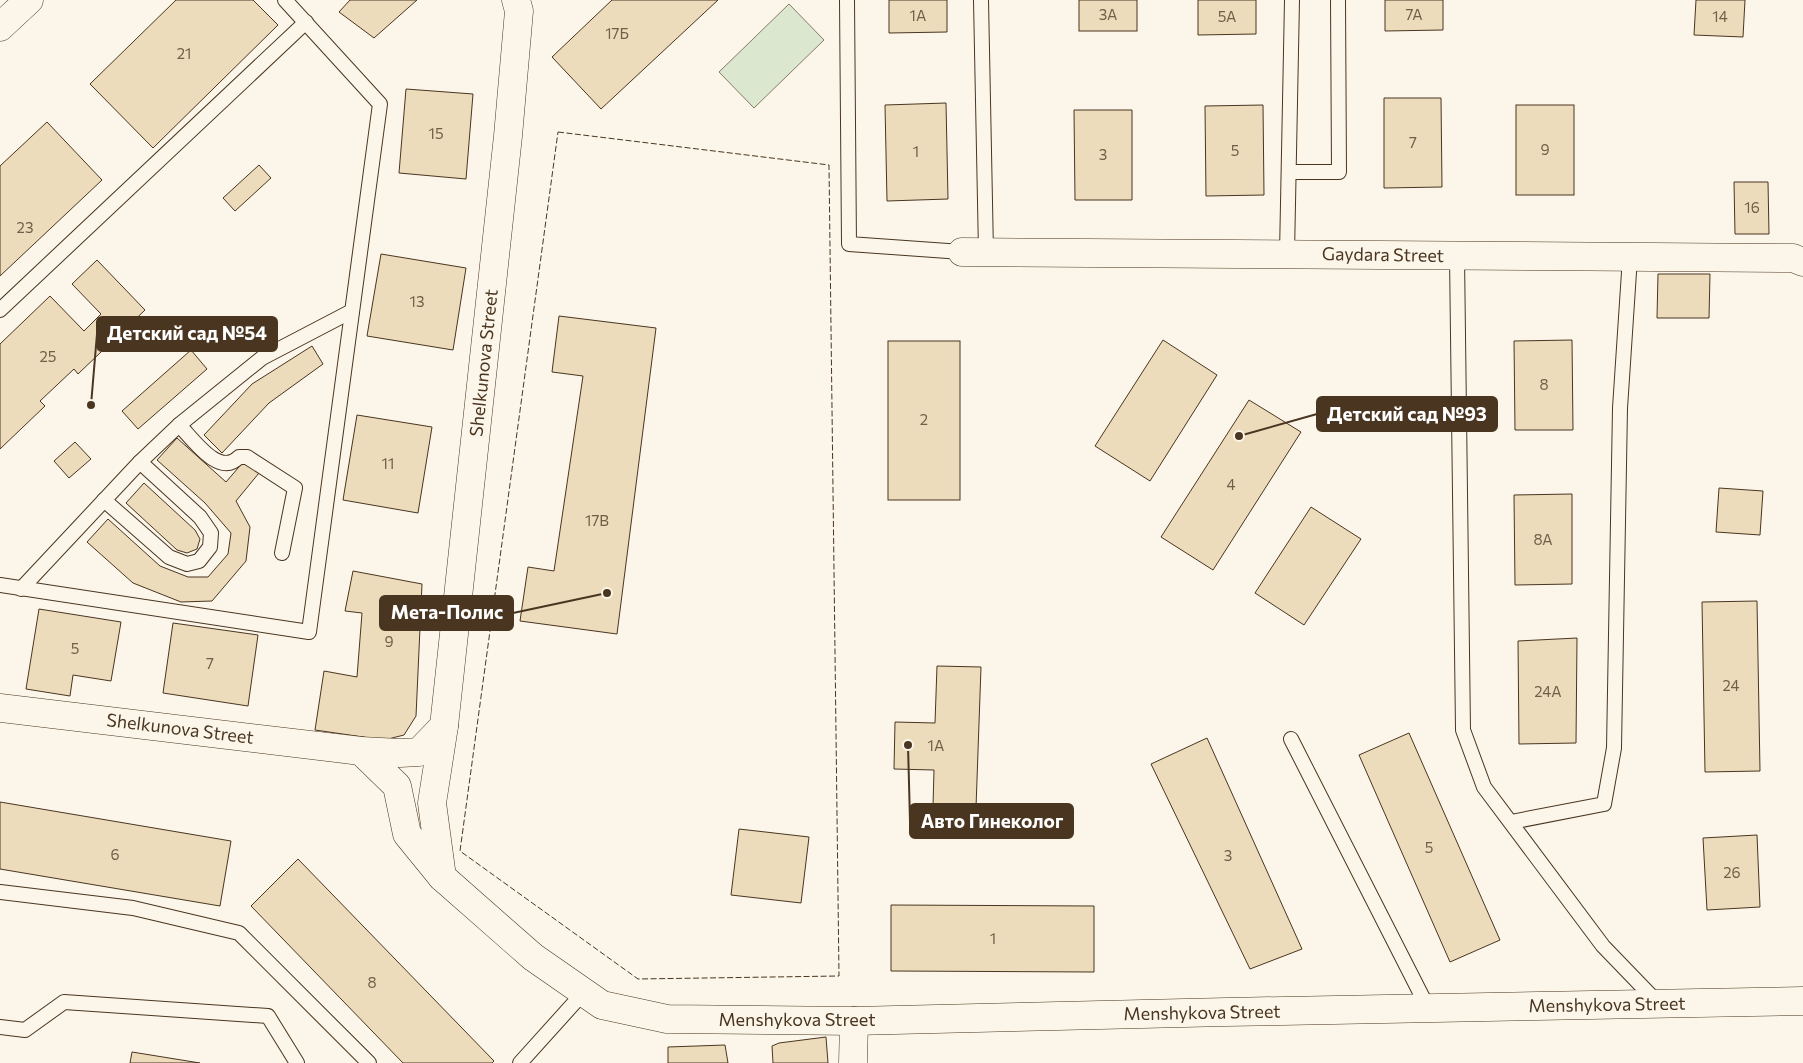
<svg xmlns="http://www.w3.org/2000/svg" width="1803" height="1063" font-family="Commissioner,sans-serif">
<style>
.green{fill:#dce7d0;stroke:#887966}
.building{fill:#ecdcbc;stroke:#4a3520}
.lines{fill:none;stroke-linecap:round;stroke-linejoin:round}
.lane-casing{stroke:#4a3520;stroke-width:16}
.street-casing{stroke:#4a3520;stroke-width:29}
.secondary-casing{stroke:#4a3520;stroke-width:29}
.lane{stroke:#fbf6e9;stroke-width:14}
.street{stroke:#fbf6e9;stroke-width:28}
.secondary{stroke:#fbf6e9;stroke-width:28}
.fence{stroke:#4a3520;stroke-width:1;stroke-dasharray:6 2.5;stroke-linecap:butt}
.labels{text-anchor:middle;stroke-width:4;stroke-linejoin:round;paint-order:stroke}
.number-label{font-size:15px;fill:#725f47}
.street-label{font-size:18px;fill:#4a3520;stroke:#fbf6e9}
.leader{fill:none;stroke:#4a3520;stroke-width:2}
.callout-dot{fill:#4a3520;stroke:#fbf6e9;stroke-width:2}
.callout{fill:#4a3520;stroke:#4a3520;stroke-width:2}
.callout-label{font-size:19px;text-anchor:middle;font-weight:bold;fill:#fff}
</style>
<rect width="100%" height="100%" fill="#fbf6e9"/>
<path class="green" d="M 789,4 L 824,40 L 754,108 L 719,72 Z"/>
<g class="building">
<path d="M 176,0 L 253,0 L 278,25 L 153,148 L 90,84 Z"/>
<path d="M 350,0 L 417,0 L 374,38 L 339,12 Z"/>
<path d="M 612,0 L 718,0 L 601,109 L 552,57 Z"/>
<path d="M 889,0 L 947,0 L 947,32 L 889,33 Z"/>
<rect x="1079" y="0" width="58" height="31"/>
<path d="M 1198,0 L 1256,0 L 1256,34 L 1198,35 Z"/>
<path d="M 1385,0 L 1443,0 L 1443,30 L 1385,31 Z"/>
<path d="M 1696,0 L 1745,0 L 1743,37 L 1694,35 Z"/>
<path d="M 406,89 L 473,94 L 466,179 L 399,173 Z"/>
<path d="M 1384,98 L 1441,98 L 1442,187 L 1384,188 Z"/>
<path d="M 946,103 L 948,199 L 887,201 L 885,105 Z"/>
<path d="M 1263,105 L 1264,195 L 1206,196 L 1205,106 Z"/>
<rect x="1516" y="105" width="58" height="90"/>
<path d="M 1074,110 L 1132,110 L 1132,200 L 1075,200 Z"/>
<path d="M 47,122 L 102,180 L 0,276 L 0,166 Z"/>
<path d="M 259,165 L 271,178 L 235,211 L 223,198 Z"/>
<path d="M 1734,182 L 1768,182 L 1769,234 L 1735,234 Z"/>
<path d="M 381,254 L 466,268 L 453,350 L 367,336 Z"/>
<path d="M 97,260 L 145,310 L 78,374 L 74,369 L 40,401 L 45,406 L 0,449 L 0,344 L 50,296 L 84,331 L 101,314 L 72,284 Z"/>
<path d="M 1658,274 L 1710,274 L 1709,318 L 1657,318 Z"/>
<path d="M 559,316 L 656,328 L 617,634 L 520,621 L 528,567 L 554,571 L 583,376 L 552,372 Z"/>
<path d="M 1163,340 L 1217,375 L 1150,481 L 1095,446 Z"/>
<path d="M 1572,340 L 1573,430 L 1515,430 L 1514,341 Z"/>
<rect x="888" y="341" width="72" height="159"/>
<path d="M 312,346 L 323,364 L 269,403 L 222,453 L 204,435 L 252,384 Z"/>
<path d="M 191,350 L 207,369 L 138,429 L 122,411 Z"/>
<path d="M 1249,400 L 1301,432 L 1213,570 L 1161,537 Z"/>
<path d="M 357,415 L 432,427 L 418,513 L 343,500 Z"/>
<path d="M 177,438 L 226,482 L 245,460 L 259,473 L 236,501 L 250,527 L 246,561 L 212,601 L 181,602 L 133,583 L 87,542 L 108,519 L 160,566 L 188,577 L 208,577 L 228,554 L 231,533 L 205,503 L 157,460 Z"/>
<path d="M 75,442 L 91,459 L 69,478 L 54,461 Z"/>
<path d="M 144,483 L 195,530 L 200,539 L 197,549 L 187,553 L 177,550 L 126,503 Z"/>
<path d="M 1719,488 L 1763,491 L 1760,535 L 1716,532 Z"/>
<path d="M 1572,494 L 1572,584 L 1515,585 L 1514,495 Z"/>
<path d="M 1311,507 L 1361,539 L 1304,625 L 1255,593 Z"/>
<path d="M 353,571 L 422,584 L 416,716 L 404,735 L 384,740 L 315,730 L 324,671 L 357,677 L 362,613 L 345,611 Z"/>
<path d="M 1757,601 L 1760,771 L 1705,772 L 1702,602 Z"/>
<path d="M 39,609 L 121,622 L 111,681 L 73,675 L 70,696 L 26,689 Z"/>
<path d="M 173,623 L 258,635 L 248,706 L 163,693 Z"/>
<path d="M 1577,638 L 1576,743 L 1519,744 L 1518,641 Z"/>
<path d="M 937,666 L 981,667 L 976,808 L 933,806 L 934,770 L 894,769 L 895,722 L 935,723 Z"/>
<path d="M 1409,733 L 1500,940 L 1450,962 L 1359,755 Z"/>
<path d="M 1207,738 L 1302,949 L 1250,969 L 1151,764 Z"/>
<path d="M 0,802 L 231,841 L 220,906 L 0,869 Z"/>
<path d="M 739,829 L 809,837 L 801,903 L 731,895 Z"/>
<path d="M 1757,835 L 1760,907 L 1707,910 L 1703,838 Z"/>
<path d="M 298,859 L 494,1061 L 492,1063 L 403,1063 L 251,906 Z"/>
<path d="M 891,905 L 1094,906 L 1094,972 L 891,971 Z"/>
<path d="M 826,1037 L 828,1063 L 773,1063 L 772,1046 L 779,1043 Z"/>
<path d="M 725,1045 L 728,1063 L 668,1063 L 668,1047 Z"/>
<path d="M 132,1052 L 200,1063 L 130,1063 Z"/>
</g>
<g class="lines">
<g class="lane-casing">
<g id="lane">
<path d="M 847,0 L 849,244 L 962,252"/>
<path d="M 981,0 L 986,252"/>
<path d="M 1289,172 L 1339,172 L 1338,0"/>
<path d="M 1287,254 L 1292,0"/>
<path d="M 1457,256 L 1463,730 L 1484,787 L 1603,946 L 1658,1003"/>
<path d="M 0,310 L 306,22"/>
<path d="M 179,425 C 193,439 219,478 239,457 L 247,457 L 295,488 L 282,553"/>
<path d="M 104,500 L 169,557 L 187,564 L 199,561 L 210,547 L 211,533 L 200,517 L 140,462"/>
<path d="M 0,585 L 309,632 L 380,104 L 285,0"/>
<path d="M 21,589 L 140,462 L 179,425 L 262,358 L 352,311"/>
<path d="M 1291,739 L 1428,1008"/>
<path d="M 1511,822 L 1604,804 L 1614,748 L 1620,408 L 1630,257"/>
<path d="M 0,892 L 133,908 L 239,933 L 369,1063"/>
<path d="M 0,1027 L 25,1030 L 64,1002 L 268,1016 L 297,1063"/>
<path d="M 520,1063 L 584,992"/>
</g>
</g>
<g class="street-casing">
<path id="street" d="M 962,252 L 1793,258 L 1803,262"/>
</g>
<g class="secondary-casing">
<g id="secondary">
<path d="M 0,27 L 29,0"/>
<path d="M 0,708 L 361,751 L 400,753 L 419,752 L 444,726 L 508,136 L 519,11 L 516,0"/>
<path d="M 361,751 L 397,786 L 407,834 L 442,877 L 533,957 L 602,1005 L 667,1019 L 854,1021 L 1226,1012 L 1803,1001"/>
<path d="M 442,877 L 432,803 L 444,726"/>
<path d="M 853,1063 L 854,1021"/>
</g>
</g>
<use href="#lane" class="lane"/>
<use href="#street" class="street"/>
<use href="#secondary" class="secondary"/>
<path class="fence" d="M 558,132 L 829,165 L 839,976 L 638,979 L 460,851 Z"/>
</g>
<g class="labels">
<g class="number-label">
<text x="1108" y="20">3А</text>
<text x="1414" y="20">7А</text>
<text x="918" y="21">1А</text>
<text x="1227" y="22">5А</text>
<text x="1720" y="22">14</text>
<text x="617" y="39">17Б</text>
<text x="184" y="59">21</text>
<text x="436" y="139">15</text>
<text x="1413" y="148">7</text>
<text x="1545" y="155">9</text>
<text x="1235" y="156">5</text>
<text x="916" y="157">1</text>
<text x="1103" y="160">3</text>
<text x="1752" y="213">16</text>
<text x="25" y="233">23</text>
<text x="417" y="307">13</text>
<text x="48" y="362">25</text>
<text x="1544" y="390">8</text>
<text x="924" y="425">2</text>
<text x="388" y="469">11</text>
<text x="1231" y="490">4</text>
<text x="597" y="526">17В</text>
<text x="1543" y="545">8А</text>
<text x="389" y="647">9</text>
<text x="75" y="654">5</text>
<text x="210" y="669">7</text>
<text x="1731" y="691">24</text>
<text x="1548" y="697">24А</text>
<text x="936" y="751">1А</text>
<text x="1429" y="853">5</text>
<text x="115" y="860">6</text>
<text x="1228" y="861">3</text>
<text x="1732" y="878">26</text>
<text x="993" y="944">1</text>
<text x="372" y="988">8</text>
</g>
<g class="street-label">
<text transform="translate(1383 255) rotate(1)" y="6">Gaydara Street</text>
<text transform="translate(484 363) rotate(-84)" y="6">Shelkunova Street</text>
<text transform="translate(180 729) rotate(7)" y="6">Shelkunova Street</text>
<text transform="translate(1607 1005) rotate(-1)" y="6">Menshykova Street</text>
<text transform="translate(1202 1013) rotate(-1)" y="6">Menshykova Street</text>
<text x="797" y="1026">Menshykova Street</text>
</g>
</g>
<path class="leader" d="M91 405L97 334M1239 436L1317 414M607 593L513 613M908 745L910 821"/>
<g class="callout-dot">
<circle cx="91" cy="405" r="5"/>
<circle cx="1239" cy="436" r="5"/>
<circle cx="607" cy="593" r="5"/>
<circle cx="908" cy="745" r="5"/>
</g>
<g class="callout">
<rect x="97" y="317" width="180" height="34" rx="5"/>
<rect x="1317" y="397" width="180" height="34" rx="5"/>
<rect x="380" y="596" width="133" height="34" rx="5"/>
<rect x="910" y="804" width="163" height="34" rx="5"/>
</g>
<g class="callout-label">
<text x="187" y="340">Детский сад №54</text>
<text x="1407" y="421">Детский сад №93</text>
<text x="447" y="619">Мета-Полис</text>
<text x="992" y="828">Авто Гинеколог</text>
</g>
</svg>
